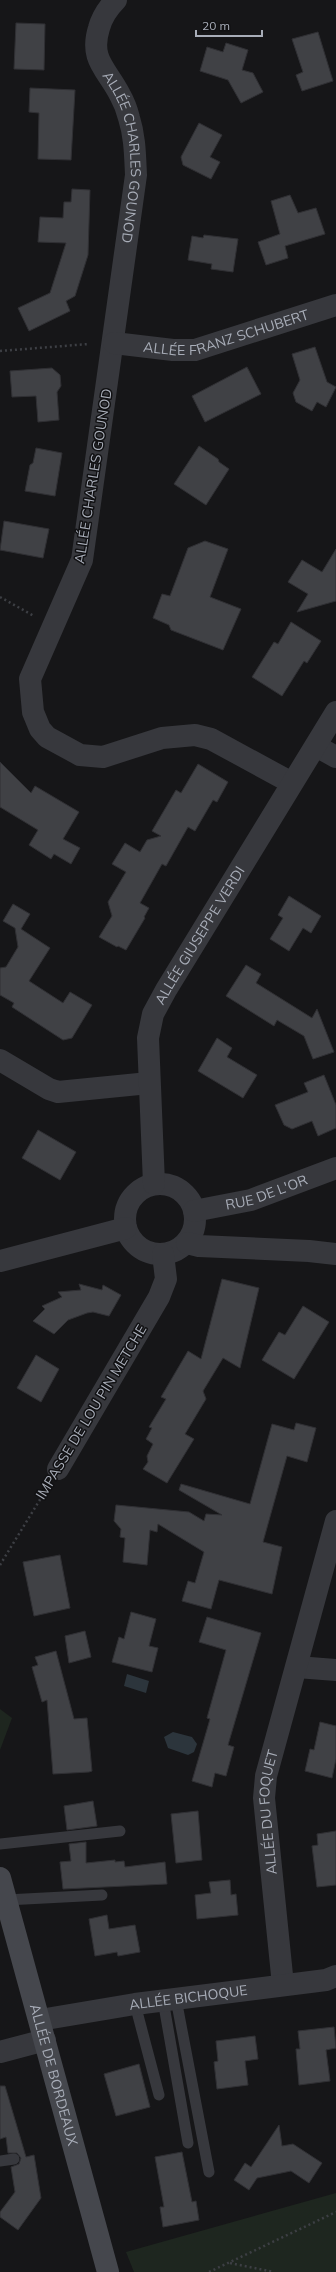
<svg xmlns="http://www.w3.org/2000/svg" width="336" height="2272" font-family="Mulish,sans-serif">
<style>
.green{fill:#1e261f}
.water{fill:#2c353c}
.building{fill:#404145;stroke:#303034}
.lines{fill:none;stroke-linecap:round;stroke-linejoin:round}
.path{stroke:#3d3f44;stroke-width:2.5;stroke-dasharray:2 3;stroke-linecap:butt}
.lane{stroke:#37383d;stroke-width:11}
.street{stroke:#37383d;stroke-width:22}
.secondary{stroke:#45474d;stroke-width:22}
.labels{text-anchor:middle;stroke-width:3;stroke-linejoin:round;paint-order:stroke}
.street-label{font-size:14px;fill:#a8adb8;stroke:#111113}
</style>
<rect width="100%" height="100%" fill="#161618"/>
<g class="green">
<path d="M 0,1709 L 12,1718 L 0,1750 Z"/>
<path d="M 336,2193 L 336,2272 L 134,2272 L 126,2252 Z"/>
</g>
<g class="water">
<path d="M 127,1674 L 149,1681 L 146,1693 L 124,1686 Z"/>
<path d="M 173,1732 L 192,1737 L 197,1744 L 194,1752 L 188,1755 L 168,1748 L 164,1737 Z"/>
</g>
<g class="building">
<path d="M 16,23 L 45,24 L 44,70 L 14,69 Z"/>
<path d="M 318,32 L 333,81 L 302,91 L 296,75 L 303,72 L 292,39 Z"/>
<path d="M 226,43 L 248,50 L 242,70 L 253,73 L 263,92 L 241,103 L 228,80 L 200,71 L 207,47 L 223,52 Z"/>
<path d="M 30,88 L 75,90 L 71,160 L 38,159 L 39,113 L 29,112 Z"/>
<path d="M 199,123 L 222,135 L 210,157 L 220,162 L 211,179 L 183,165 L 181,157 Z"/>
<path d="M 72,189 L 90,190 L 88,255 L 75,296 L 66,301 L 70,311 L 29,331 L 18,308 L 50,293 L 66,243 L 38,242 L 40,217 L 63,218 L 64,202 L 71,202 Z"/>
<path d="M 290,195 L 298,213 L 316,208 L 325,234 L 285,246 L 288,258 L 266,265 L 258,242 L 280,234 L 271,201 Z"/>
<path d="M 204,235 L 238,239 L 233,272 L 211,269 L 212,264 L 188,260 L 192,236 L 203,238 Z"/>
<path d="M 315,347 L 327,382 L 336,387 L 326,407 L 317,402 L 312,411 L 296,402 L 293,393 L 300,380 L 292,354 Z"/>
<path d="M 247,367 L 261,394 L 205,422 L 192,396 Z"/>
<path d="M 52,368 L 60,375 L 61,386 L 57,392 L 59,420 L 38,422 L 36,396 L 12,397 L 10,371 Z"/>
<path d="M 199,446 L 218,459 L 219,462 L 229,469 L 206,505 L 174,484 Z"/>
<path d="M 36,448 L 62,453 L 55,496 L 25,491 L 30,465 L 33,463 Z"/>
<path d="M 4,521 L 49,529 L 43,558 L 0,550 Z"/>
<path d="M 205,541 L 228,549 L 210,597 L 241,609 L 223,650 L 171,630 L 169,625 L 153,618 L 162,594 L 170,596 L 188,548 Z"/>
<path d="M 336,549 L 336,601 L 297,612 L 308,594 L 288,582 L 302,560 L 322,572 Z"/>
<path d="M 291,622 L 321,641 L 307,663 L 304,661 L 282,696 L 252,677 L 274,642 L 278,644 Z"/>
<path d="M 0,762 L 31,793 L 35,786 L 79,812 L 63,839 L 80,848 L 71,864 L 54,854 L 51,859 L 29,845 L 38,830 L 0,807 Z"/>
<path d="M 198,764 L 228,782 L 217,802 L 213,800 L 195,831 L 188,827 L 166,866 L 162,864 L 140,903 L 149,908 L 144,917 L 145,918 L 126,950 L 118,946 L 117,947 L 99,937 L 112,916 L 108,902 L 126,872 L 112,864 L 125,843 L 140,852 L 147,840 L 161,836 L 152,831 L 176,790 L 181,793 Z"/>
<path d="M 289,896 L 321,916 L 311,933 L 303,928 L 289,951 L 270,939 L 283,918 L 278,915 Z"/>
<path d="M 13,904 L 30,914 L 21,929 L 50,948 L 29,981 L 63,1003 L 70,992 L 92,1005 L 72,1038 L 63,1040 L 12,1007 L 14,1003 L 0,995 L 0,968 L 6,967 L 18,947 L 15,928 L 3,921 Z"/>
<path d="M 246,965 L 261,974 L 256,983 L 312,1018 L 317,1009 L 334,1052 L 313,1059 L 304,1036 L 277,1020 L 274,1026 L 226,996 Z"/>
<path d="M 217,1038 L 232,1048 L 227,1057 L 257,1075 L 243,1098 L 198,1071 Z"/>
<path d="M 324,1075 L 336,1105 L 336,1128 L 318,1136 L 312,1121 L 292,1129 L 284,1125 L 275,1105 L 308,1092 L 304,1083 Z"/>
<path d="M 38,1130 L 76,1152 L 60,1180 L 22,1158 Z"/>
<path d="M 222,1279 L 259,1288 L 240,1368 L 223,1358 L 203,1391 L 206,1399 L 185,1434 L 194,1439 L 167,1483 L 143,1469 L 148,1462 L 147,1456 L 153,1444 L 146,1439 L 152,1428 L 149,1427 L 166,1399 L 161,1397 L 188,1351 L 201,1359 Z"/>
<path d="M 79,1284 L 102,1290 L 103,1285 L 121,1295 L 109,1316 L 93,1312 L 87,1313 L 68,1320 L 54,1334 L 33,1321 L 45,1309 L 42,1306 L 62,1297 L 58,1292 L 81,1290 Z"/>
<path d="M 303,1306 L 329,1322 L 294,1379 L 262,1360 L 279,1332 L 285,1335 Z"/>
<path d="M 36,1355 L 59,1369 L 41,1402 L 17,1388 Z"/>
<path d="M 296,1423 L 316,1428 L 307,1462 L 287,1456 L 263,1542 L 282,1547 L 272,1594 L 219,1580 L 211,1609 L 182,1601 L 188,1581 L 195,1583 L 204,1552 L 158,1524 L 157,1532 L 150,1530 L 147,1565 L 123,1562 L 125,1538 L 120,1537 L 121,1529 L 114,1521 L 116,1505 L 189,1512 L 204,1521 L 206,1514 L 222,1515 L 179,1490 L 181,1484 L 250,1504 L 272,1424 L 294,1430 Z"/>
<path d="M 60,1555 L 70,1608 L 34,1616 L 23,1562 Z"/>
<path d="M 131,1612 L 156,1619 L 149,1646 L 158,1648 L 152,1672 L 112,1662 L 119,1637 L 124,1639 Z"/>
<path d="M 207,1617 L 261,1633 L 228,1745 L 234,1747 L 226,1776 L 215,1773 L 212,1787 L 192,1781 L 210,1719 L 207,1718 L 226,1650 L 199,1642 Z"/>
<path d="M 85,1631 L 91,1657 L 69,1663 L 65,1636 Z"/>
<path d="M 56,1651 L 74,1719 L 87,1718 L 92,1771 L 89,1772 L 53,1774 L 47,1700 L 42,1702 L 32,1667 L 38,1665 L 35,1657 Z"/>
<path d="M 320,1722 L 336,1726 L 336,1759 L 332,1778 L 305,1771 L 310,1749 L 314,1750 Z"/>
<path d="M 93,1801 L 97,1826 L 67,1830 L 64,1806 Z"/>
<path d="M 198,1811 L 202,1860 L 176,1863 L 171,1814 Z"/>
<path d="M 336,1831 L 336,1885 L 317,1887 L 312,1846 L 318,1845 L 317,1834 Z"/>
<path d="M 86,1842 L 86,1863 L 115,1860 L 115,1862 L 124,1861 L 125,1867 L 165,1862 L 167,1884 L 63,1889 L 60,1862 L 71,1861 L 69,1844 Z"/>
<path d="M 230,1880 L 231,1895 L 236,1894 L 238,1915 L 197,1919 L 195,1895 L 211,1893 L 209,1882 Z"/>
<path d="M 107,1915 L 109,1929 L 135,1925 L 140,1952 L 118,1956 L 117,1952 L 95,1956 L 89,1919 Z"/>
<path d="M 334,2027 L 336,2048 L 326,2050 L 330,2081 L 299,2085 L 296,2049 L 300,2049 L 298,2031 Z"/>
<path d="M 255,2036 L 258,2059 L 245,2061 L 248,2085 L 217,2089 L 214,2062 L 218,2061 L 216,2041 Z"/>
<path d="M 139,2064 L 150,2107 L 116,2116 L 104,2074 Z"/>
<path d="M 0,2086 L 5,2086 L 26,2157 L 34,2155 L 41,2198 L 18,2230 L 0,2217 L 0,2212 L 15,2192 L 11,2167 L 19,2164 L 21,2158 L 17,2153 L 8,2153 L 6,2137 L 0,2139 Z"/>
<path d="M 279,2125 L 282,2146 L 293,2144 L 322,2163 L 309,2183 L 291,2171 L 257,2178 L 249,2190 L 234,2180 L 245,2163 L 251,2167 Z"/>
<path d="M 182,2152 L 192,2202 L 196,2201 L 199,2220 L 163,2227 L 160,2207 L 164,2207 L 155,2157 Z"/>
</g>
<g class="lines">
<g class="path">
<path d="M 0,351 L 89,344"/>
<path d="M 0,597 L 34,616"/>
<path d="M 0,1565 L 47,1488"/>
<path d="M 230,2263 L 274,2272"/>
<path d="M 209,2272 L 336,2212"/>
</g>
<g class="lane">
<path d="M 0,1844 L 120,1831"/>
<path d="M 6,1900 L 102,1895"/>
<path d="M 176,1999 L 209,2172"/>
<path d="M 163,2000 L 188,2143"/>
<path d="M 135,2004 L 159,2095"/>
<path d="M 0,2161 L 14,2159"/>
</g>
<g class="street">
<path id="s1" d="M 116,0 C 108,8 102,17 99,28 C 89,60 107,69 120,95 C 124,102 127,110 129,118 C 135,137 135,155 136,175 L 82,560 L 30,679 L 33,712 L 40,729 L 47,737 L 80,755 L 103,757 L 162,738 L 195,735 L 211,739 L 292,783"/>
<path id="s2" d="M 114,343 L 173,350 L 195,350 L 336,305"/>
<path d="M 316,746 L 336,757"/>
<path d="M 0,1060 L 49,1089 L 58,1092 L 149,1083"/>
<circle cx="160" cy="1219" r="35"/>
<path id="s3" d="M 154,1184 L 148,1038 L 153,1014 L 166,990 L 336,712"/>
<path id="s4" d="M 194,1211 L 251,1200 L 336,1168"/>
<path d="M 187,1243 L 199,1246 L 309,1251 L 336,1254"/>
<path d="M 0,1261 L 126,1228"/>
<path d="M 58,1469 L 159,1297 L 166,1279 L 163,1254"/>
<path d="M 297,1667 L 336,1670"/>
<path id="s5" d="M 283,1985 L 264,1798 L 266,1776 L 336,1521"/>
<path id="s6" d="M 40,2020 L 135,2004 L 326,1980 L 336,1976"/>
<path d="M 0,2052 L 45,2040"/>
</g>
<path class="secondary" id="s7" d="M 0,1878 L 108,2272"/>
</g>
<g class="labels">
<g class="street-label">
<text dy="5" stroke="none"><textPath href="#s1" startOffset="169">ALLÉE CHARLES GOUNOD</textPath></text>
<text dy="5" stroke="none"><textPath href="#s2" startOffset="115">ALLÉE FRANZ SCHUBERT</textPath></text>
<text transform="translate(93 476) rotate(-81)" y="5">ALLÉE CHARLES GOUNOD</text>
<text dy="5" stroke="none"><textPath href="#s3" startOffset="262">ALLÉE GIUSEPPE VERDI</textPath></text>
<text dy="5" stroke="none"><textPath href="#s4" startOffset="75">RUE DE L'OR</textPath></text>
<text transform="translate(91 1412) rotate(-59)" y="5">IMPASSE DE LOU PIN METCHE</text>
<text dy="5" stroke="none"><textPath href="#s5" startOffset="174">ALLÉE DU FOQUET</textPath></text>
<text dy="5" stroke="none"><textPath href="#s6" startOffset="150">ALLÉE BICHOQUE</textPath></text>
<text dy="5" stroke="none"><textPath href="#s7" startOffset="204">ALLÉE DE BORDEAUX</textPath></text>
</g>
</g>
<path d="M196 30v6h66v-6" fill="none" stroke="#a8adb8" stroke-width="2"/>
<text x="202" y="30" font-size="12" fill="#a8adb8" stroke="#111113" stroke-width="3" paint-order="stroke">20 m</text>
</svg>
